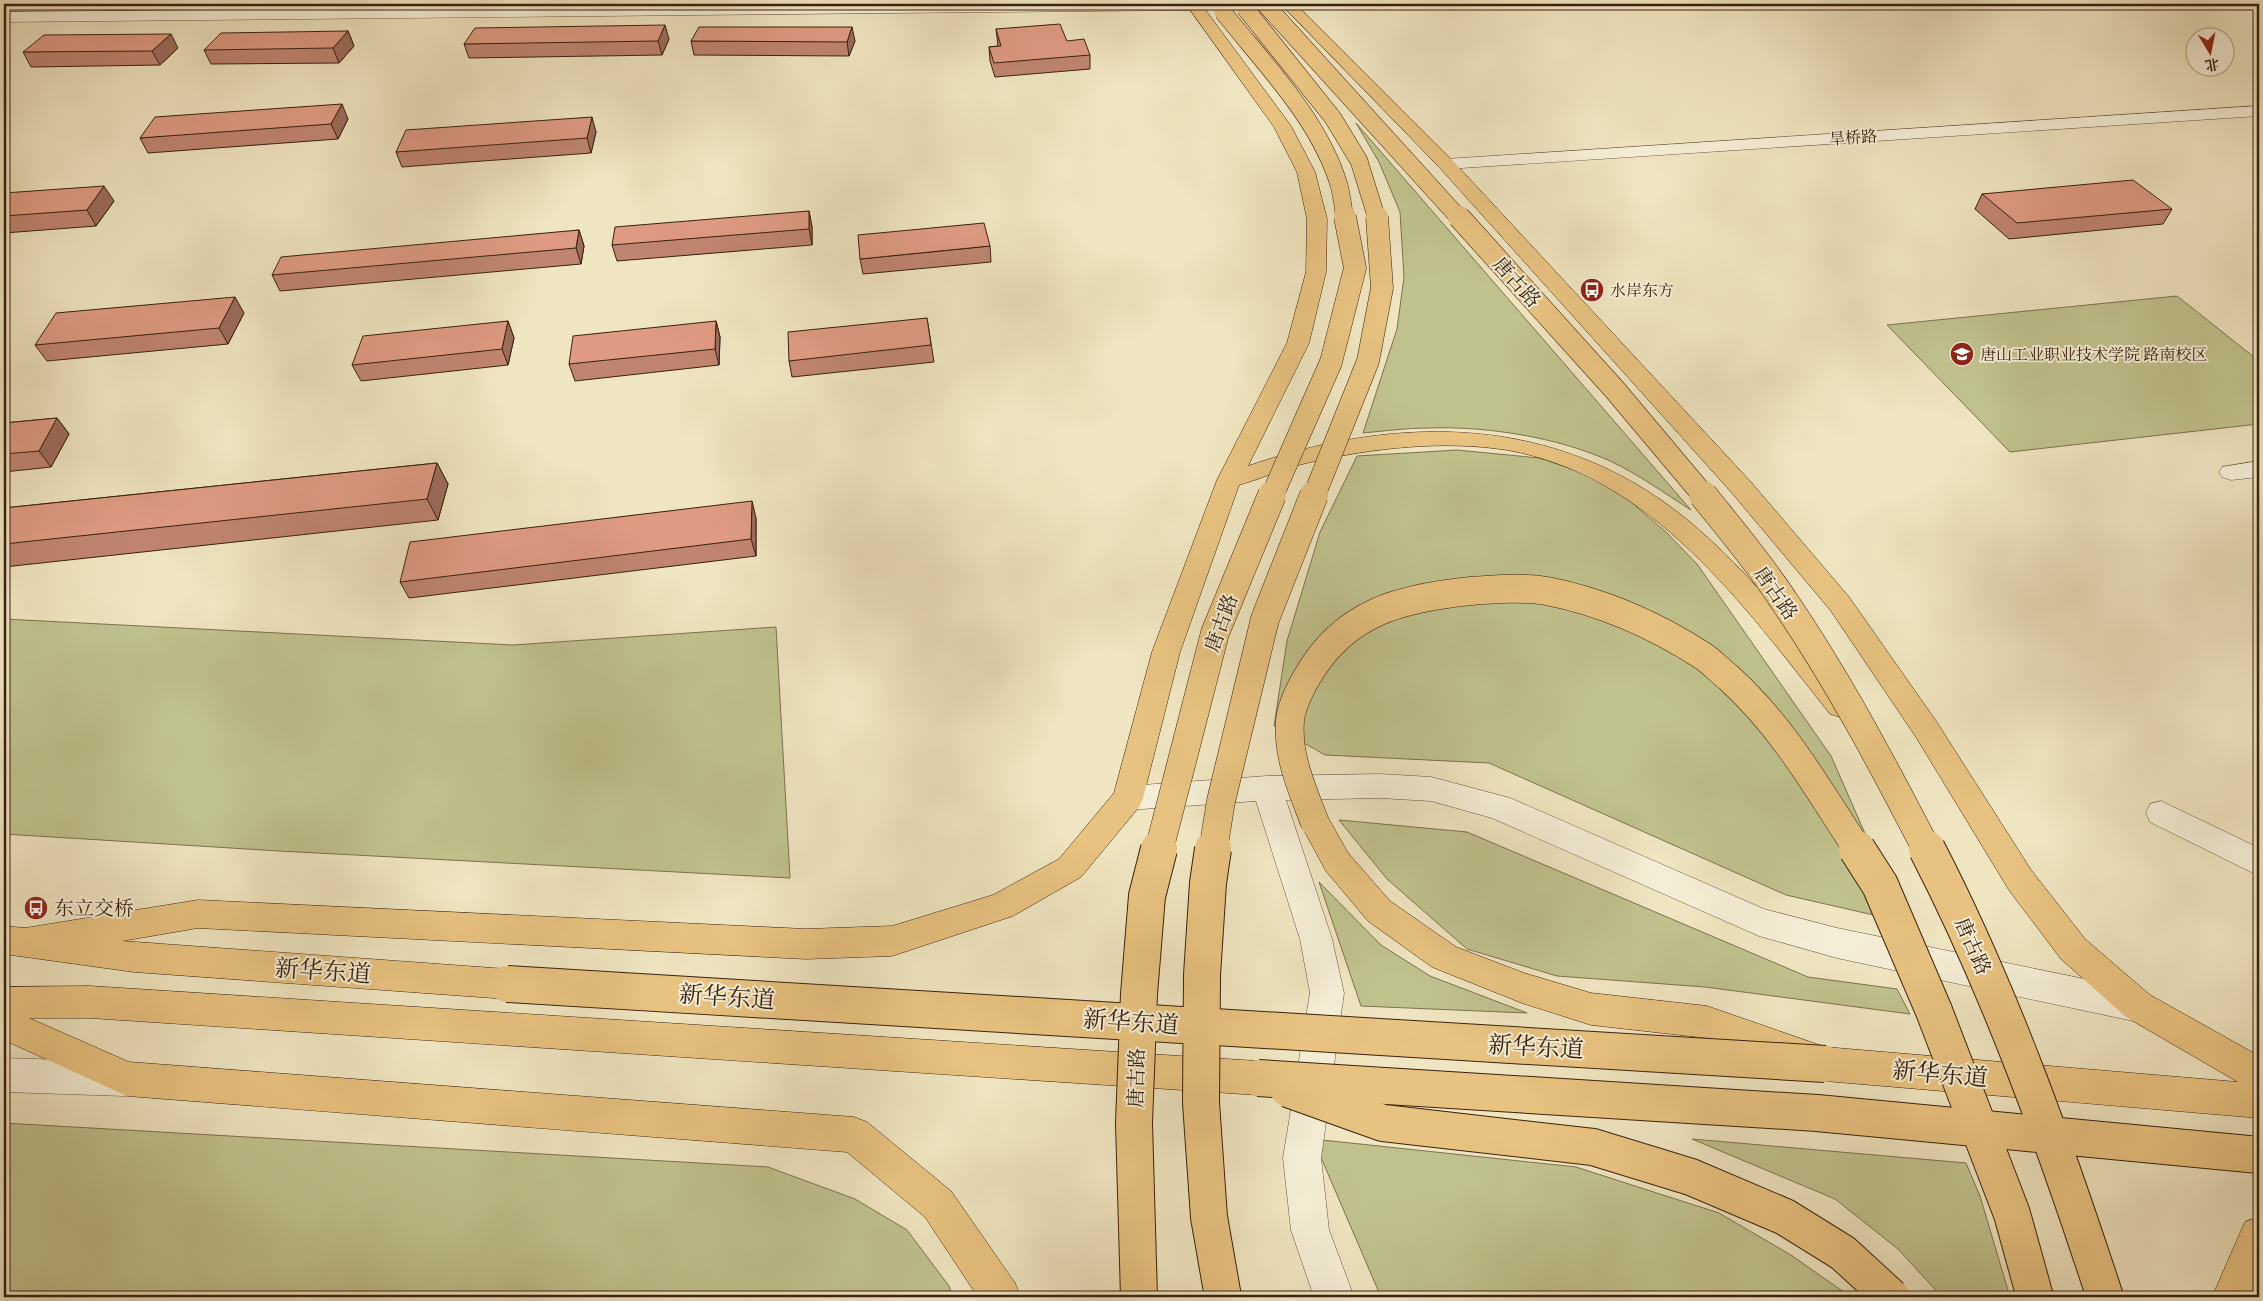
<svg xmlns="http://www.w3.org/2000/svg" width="2263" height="1301" font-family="'IM FELL DW Pica','Noto Serif SC',serif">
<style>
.green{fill:#c0c28e;stroke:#7d724e}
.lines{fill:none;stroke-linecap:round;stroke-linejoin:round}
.minor-casing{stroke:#67523a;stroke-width:1}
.major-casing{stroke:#3a210e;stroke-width:1}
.minor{fill:#f5eed6;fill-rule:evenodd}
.major{fill:#e8c280;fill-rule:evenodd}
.major-bridge-far3-casing{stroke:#3a210e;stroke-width:18;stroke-linecap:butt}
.major-bridge-far2-casing{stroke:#3a210e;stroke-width:23;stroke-linecap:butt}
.major-bridge-far1-casing{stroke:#3a210e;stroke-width:29;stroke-linecap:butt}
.major-bridge-casing{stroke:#3a210e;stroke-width:38;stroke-linecap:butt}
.major-bridge-far3{stroke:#e8c280;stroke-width:17}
.major-bridge-far2{stroke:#e8c280;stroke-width:22}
.major-bridge-far1{stroke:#e8c280;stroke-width:28}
.major-bridge{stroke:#e8c280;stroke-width:36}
.wall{fill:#c08570;stroke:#3a210e}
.shaded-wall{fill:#9c6c5b;stroke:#3a210e}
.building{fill:#df9b82;stroke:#3a210e}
.labels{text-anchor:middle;stroke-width:4;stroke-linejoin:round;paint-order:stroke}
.far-street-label{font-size:16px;fill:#3a210e;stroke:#f5eed6}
.far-poi-label{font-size:16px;fill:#3a210e;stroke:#f5eed6;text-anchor:start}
.street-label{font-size:20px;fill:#3a210e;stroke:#f5eed6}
.poi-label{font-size:20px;fill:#3a210e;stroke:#f5eed6;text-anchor:start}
.near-street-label{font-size:24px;fill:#3a210e;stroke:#f5eed6}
</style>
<rect width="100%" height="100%" fill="#efe5c0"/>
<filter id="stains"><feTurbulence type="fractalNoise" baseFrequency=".004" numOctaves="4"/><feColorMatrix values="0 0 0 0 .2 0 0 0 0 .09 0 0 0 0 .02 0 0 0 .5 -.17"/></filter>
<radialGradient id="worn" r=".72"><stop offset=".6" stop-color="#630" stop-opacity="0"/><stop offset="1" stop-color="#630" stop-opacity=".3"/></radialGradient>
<g class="green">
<path d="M 1356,123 L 1691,510 C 1664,493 1638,474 1610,461 C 1557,437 1486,426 1428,428 C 1406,428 1385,431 1363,433 L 1397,329 L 1404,277 L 1400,212 L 1379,162 Z"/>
<path d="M 2177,296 L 2259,361 L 2259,424 L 2010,452 L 1887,325 Z"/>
<path d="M 1457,450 L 1539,458 L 1587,474 L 1631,502 L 1667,533 L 1697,564 L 1831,756 L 1904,922 L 1786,895 L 1489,763 L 1325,755 L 1274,726 L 1287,641 L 1320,532 L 1357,456 Z"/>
<path d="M 4,619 L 513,645 L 776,627 L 790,878 L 279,851 L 4,834 Z"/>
<path d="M 1339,820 L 1467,832 L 1808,977 L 1897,989 L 1910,1014 L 1705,987 L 1557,976 L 1467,949 L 1387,879 Z"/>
<path d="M 1319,882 L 1381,945 L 1430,976 L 1527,1013 L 1361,1006 Z"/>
<path d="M 4,1123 L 768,1167 L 855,1199 L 907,1230 L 949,1286 L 953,1297 L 4,1297 Z"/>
<path d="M 1313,1139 L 1576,1167 L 1719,1213 L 1791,1255 L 1851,1297 L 1381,1297 Z"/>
<path d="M 1692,1139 L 1966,1163 L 1980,1196 L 2010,1297 L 1942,1297 L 1898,1249 L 1835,1199 Z"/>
</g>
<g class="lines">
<g class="minor-casing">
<g id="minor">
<path d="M 863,4 L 1201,5 L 1193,10 L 4,22 L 4,12 Z"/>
<path d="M 2259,106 L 2259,116 L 1446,169 L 1440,168 L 1437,164 L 1440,160 L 1446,159 Z"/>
<path d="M 2259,461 L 2259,477 L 2231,480 L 2222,477 L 2219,472 L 2222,467 Z"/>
<path d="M 1380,774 L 1431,777 L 1510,798 L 1764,909 L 1837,928 L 2138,990 L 2150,995 L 2155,1006 L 2150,1017 L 2138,1022 L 1837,958 L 1759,936 L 1492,818 L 1431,801 L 1380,798 L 1286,800 L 1332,939 L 1344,993 L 1321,1158 L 1329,1230 L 1354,1297 L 1314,1297 L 1291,1230 L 1283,1158 L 1310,993 L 1300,939 L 1256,801 L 1128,810 L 1117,807 L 1113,798 L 1117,789 L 1128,786 L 1267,776 Z"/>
<path d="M 2161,801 L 2259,848 L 2259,876 L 2150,822 L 2146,813 L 2150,804 Z"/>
<path d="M 4,1058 L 125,1062 L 138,1067 L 143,1079 L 138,1091 L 125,1096 L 4,1092 Z"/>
</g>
</g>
<g class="major-casing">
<g id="major">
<path d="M 1186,4 L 1201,4 L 1291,126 L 1315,172 L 1327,219 L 1326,272 L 1309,343 L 1248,466 C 1399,414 1556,414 1685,518 C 1748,569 1798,636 1850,698 L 1854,706 L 1850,714 L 1840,717 L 1830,714 C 1744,606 1652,475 1507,450 C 1444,440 1373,448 1311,462 C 1287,467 1263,478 1239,485 L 1180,652 L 1143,798 L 1139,807 L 1081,877 L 1013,916 L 892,956 L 806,959 L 198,928 L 122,941 L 507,969 L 519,973 L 524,984 L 519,995 L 507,999 L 134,972 L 4,954 L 4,926 L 25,928 L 198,900 L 806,929 L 892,926 L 993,895 L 1059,859 L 1114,793 L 1152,652 L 1217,480 L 1287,343 L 1306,272 L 1307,219 L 1297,172 L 1274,127 Z"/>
<path d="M 1281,4 L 1296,4 L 1452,160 L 1750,481 L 1849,597 L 1936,721 L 2031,870 L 2085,939 L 2150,995 L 2259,1056 L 2259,1118 L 1825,1081 L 1707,1038 L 1591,1025 L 1522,1003 L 1432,967 L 1368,921 L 1326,871 L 1300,823 L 1304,814 L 1315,810 L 1326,814 L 1348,853 L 1390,901 L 1456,947 L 1524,973 L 1591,993 L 1707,1006 L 1825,1047 L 2238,1082 L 2126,1017 L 2061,959 L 2009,890 L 1916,737 L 1831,611 L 1732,493 L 1440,168 Z"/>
<path d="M 90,986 L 1258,1061 L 1271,1066 L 1276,1078 L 1271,1090 L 1258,1095 L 90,1018 L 29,1018 L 129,1062 L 854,1117 L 867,1122 L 951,1191 L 1015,1283 L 1021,1297 L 978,1297 L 925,1217 L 847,1152 L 127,1096 L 4,1040 L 4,987 Z"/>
<path d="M 2259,1217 L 2259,1281 L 2252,1297 L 2212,1297 L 2245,1222 Z"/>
</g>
</g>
<use href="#minor" class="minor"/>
<use href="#major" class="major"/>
<g class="major-bridge-far3-casing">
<g id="major-bridge-far3">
<path d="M 1265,4 L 1460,219"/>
<path d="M 1245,8 L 1333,118 L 1359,161 L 1377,219"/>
<path d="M 1223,12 C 1265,65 1319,119 1339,185 C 1342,196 1343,208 1345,219"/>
</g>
</g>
<g class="major-bridge-far2-casing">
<g id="major-bridge-far2">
<path d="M 1459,217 L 1615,390 L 1704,496"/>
<path d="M 1272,496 L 1331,362 L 1355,268 L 1345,217"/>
<path d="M 1314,496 L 1368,361 L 1382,288 L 1377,217"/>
</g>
</g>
<g class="major-bridge-far1-casing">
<g id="major-bridge-far1">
<path d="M 1703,495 C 1731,530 1760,564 1784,601 C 1838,680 1883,765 1927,850"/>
<path d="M 1315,823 C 1303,791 1287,757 1290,721 C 1291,707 1300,689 1307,677 C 1344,612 1401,598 1471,591 C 1496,589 1522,587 1547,591 C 1603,602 1655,625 1703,656 C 1712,662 1720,671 1729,678 C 1784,728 1818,789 1858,850"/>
<path d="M 1159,850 L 1215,633 L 1272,495"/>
<path d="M 1213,850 L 1221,801 L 1265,619 L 1314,495"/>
</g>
</g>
<g class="major-bridge-casing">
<g id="major-bridge">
<path d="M 1213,849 L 1208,883 L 1202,975 L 1201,1103 L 1209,1217 L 1223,1297"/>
<path d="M 1857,849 L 1880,885 L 1934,1011 L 2012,1214 L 2035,1297"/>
<path d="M 1927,849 C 2001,992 2055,1145 2105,1297"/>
<path d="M 507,984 L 1825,1064"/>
<path d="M 1258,1078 L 1817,1113 L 2259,1155"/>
<path d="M 1288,1089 L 1383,1123 L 1593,1147 L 1691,1177 L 1785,1217 L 1843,1253 L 1891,1297"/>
<path d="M 1139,1297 L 1134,1123 L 1139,994 L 1147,896 L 1159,849"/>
</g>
</g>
<use href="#major-bridge-far3" class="major-bridge-far3"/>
<use href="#major-bridge-far2" class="major-bridge-far2"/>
<use href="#major-bridge-far1" class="major-bridge-far1"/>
<use href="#major-bridge" class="major-bridge"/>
</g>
<g class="wall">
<path d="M 996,29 L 1067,41 L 1090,55 L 1090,69 L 995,77 L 990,61 L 989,47 L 998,46 Z"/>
<path d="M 348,31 L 354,46 L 339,63 L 211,64 L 204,50 Z"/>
<path d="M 669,39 L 662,55 L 469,58 L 464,44 Z"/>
<path d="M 691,41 L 855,41 L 849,56 L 694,55 Z"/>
<path d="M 178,48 L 160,65 L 31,67 L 23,52 Z"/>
<path d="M 348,119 L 338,139 L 148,153 L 140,138 Z"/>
<path d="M 596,132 L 591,153 L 402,167 L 396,152 Z"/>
<path d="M 4,193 L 114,201 L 96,226 L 4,233 Z"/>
<path d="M 1982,194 L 2172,209 L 2163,224 L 2009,239 L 1975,209 Z"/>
<path d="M 809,211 L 812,227 L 812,245 L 617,261 L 612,245 Z"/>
<path d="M 579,230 L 584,246 L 581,264 L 280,291 L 272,275 Z"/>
<path d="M 990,246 L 991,262 L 863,274 L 860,259 Z"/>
<path d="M 244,313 L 228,344 L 47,361 L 35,345 Z"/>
<path d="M 927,318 L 934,362 L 792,377 L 789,361 Z"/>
<path d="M 508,321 L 514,338 L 508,365 L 361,381 L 352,365 Z"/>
<path d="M 716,321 L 720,337 L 719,365 L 575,381 L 569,364 Z"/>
<path d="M 57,418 L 69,434 L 51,467 L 4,472 L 4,423 Z"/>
<path d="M 437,463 L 448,484 L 438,520 L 4,567 L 4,508 Z"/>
<path d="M 756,518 L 756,556 L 409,598 L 400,582 Z"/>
</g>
<g class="shaded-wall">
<path d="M 665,25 L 669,39 L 662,55 L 658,41 Z"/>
<path d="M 852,27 L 855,41 L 849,56 L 847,42 Z"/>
<path d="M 348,31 L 354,46 L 339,63 L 333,48 Z"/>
<path d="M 171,34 L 178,48 L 160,65 L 152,51 Z"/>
<path d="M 342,104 L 348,119 L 338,139 L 331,124 Z"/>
<path d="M 592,117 L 596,132 L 591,153 L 587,138 Z"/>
<path d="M 104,186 L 114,201 L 96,226 L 87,210 Z"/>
<path d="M 809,211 L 812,227 L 812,245 L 809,229 Z"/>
<path d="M 579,230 L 584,246 L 581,264 L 576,248 Z"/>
<path d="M 235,297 L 244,313 L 228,344 L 219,328 Z"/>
<path d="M 508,321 L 514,338 L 508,365 L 502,349 Z"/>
<path d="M 716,321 L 720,337 L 719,365 L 715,349 Z"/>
<path d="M 57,418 L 69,434 L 51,467 L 39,451 Z"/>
<path d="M 437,463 L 448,484 L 438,520 L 427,499 Z"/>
<path d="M 752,501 L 756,518 L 756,556 L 751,539 Z"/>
</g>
<g class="building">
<path d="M 1060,24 L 1067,41 L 1084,39 L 1090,55 L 994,63 L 989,47 L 1001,46 L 996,29 Z"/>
<path d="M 665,25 L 658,41 L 464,44 L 475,28 Z"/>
<path d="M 699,27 L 852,27 L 847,42 L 691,41 Z"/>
<path d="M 348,31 L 333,48 L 204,50 L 221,33 Z"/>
<path d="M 171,34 L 152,51 L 23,52 L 44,35 Z"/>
<path d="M 342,104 L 331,124 L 140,138 L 155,117 Z"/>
<path d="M 592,117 L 587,138 L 396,152 L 406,130 Z"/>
<path d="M 2133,180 L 2172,209 L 2017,223 L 1982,194 Z"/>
<path d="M 104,186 L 87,210 L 4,216 L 4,193 Z"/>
<path d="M 809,211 L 809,229 L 612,245 L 615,227 Z"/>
<path d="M 984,223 L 990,246 L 860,259 L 858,235 Z"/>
<path d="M 579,230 L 576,248 L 272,275 L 281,257 Z"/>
<path d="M 235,297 L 219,328 L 35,345 L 56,313 Z"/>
<path d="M 927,318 L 931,345 L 789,361 L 788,332 Z"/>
<path d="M 508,321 L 502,349 L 352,365 L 363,336 Z"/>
<path d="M 716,321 L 715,349 L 569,364 L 573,336 Z"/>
<path d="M 57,418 L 39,451 L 4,454 L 4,423 Z"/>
<path d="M 437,463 L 427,499 L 4,544 L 4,508 Z"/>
<path d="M 752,501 L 751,539 L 400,582 L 410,542 Z"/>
</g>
<defs>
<g id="bus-disc" transform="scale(1.25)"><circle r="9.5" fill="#8f2418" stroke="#f5eed6"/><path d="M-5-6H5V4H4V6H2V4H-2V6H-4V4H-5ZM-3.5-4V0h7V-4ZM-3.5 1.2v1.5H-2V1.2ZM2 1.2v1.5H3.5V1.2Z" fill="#fff"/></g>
<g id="university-disc" transform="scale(1.25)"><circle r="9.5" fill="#8f2418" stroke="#f5eed6"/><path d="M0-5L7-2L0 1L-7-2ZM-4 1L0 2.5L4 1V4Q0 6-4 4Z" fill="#fff"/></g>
</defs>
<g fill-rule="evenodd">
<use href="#bus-disc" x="1592" y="290"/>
<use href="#university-disc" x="1962" y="354"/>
<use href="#bus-disc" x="36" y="908"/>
</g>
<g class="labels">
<g class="far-street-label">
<text transform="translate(1853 137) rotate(-4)" y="6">旱桥路</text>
</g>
<g class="far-poi-label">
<text x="1610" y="296">水岸东方</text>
<text x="1980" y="360">唐山工业职业技术学院 路南校区</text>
</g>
<g class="street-label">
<text transform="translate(1517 282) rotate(48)" y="7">唐古路</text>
<text transform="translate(1776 593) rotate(55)" y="7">唐古路</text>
<text transform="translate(1221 623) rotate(-70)" y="7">唐古路</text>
<text transform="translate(1973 946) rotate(66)" y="7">唐古路</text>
<text transform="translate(1136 1078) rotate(-88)" y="7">唐古路</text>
</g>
<g class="poi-label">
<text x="54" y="915">东立交桥</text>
</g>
<g class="near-street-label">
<text transform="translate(323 971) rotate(4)" y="8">新华东道</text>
<text transform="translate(727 997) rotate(4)" y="8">新华东道</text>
<text transform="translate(1131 1022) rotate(4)" y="8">新华东道</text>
<text transform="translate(1536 1047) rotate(3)" y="8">新华东道</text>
<text transform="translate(1940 1074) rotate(5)" y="8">新华东道</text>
</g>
</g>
<rect width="2263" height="1301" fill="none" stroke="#efe5c0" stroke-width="20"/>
<rect x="5" y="5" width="2253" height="1291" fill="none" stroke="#3a210e" stroke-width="2.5"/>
<rect x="10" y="10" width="2243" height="1281" fill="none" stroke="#3a210e"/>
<g transform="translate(2210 52) rotate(170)"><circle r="24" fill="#f5eed6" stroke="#aa9c86"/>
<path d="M0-4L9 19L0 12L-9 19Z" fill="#8f2418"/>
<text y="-8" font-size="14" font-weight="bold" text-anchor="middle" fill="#3a210e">北</text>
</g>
<rect width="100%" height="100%" filter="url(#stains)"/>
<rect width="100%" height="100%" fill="url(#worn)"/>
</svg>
